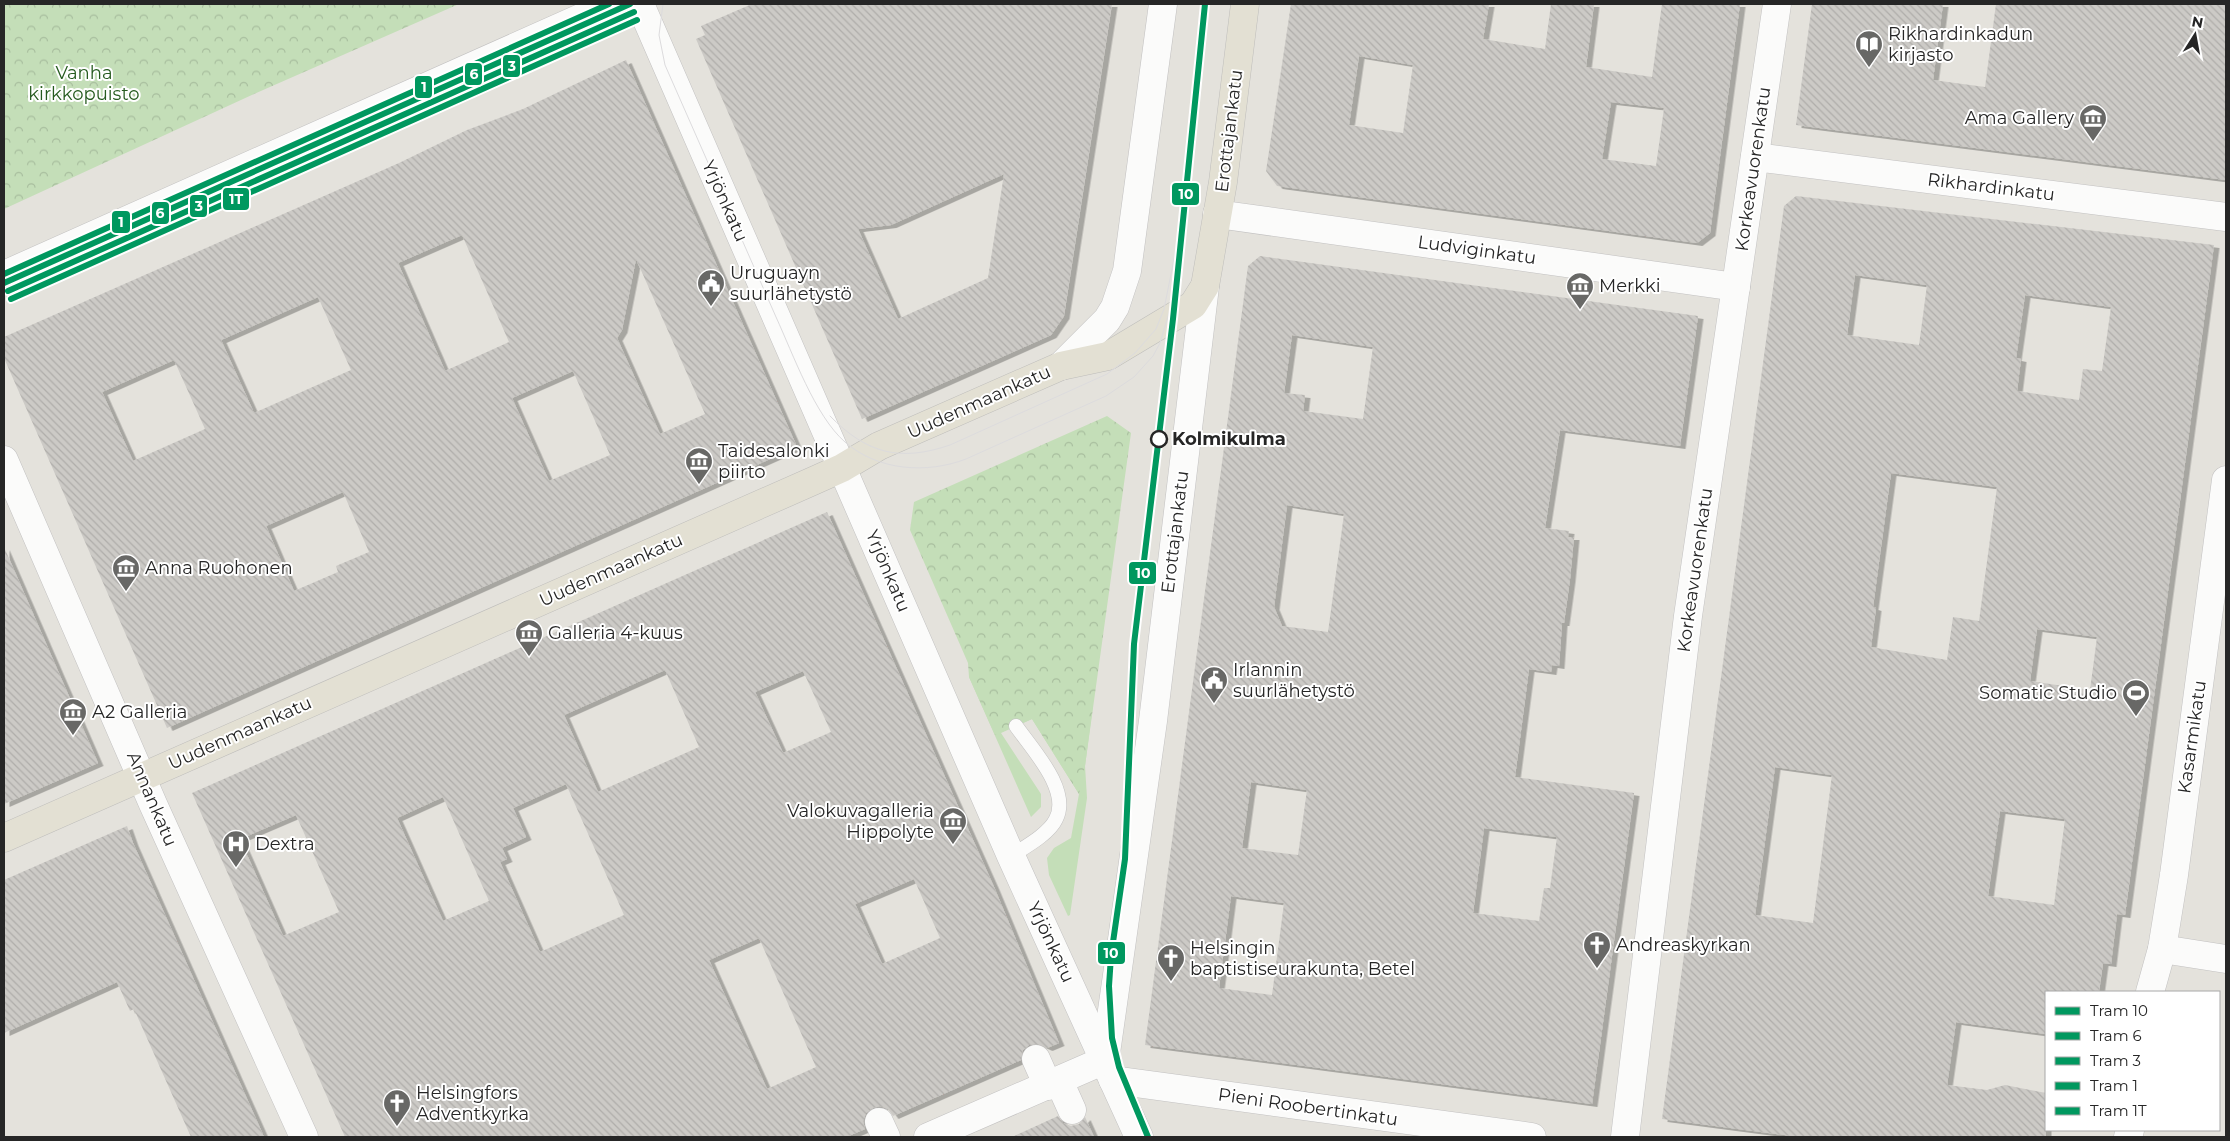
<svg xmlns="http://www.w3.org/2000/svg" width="2230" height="1141" font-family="Montserrat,sans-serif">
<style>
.grass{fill:#c4deb8}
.park{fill:url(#park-crowns)}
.building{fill:url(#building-back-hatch);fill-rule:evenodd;filter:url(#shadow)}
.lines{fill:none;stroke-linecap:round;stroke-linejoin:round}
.lane-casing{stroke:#c2c1c1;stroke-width:15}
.street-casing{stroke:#c2c1c1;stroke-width:29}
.secondary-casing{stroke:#c2c1c1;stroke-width:29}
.primary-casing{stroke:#bebdbb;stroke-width:29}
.lane{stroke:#fbfbfa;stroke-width:14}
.street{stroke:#fbfbfa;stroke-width:28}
.secondary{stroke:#fbfbfa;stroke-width:28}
.primary{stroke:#e3e0d3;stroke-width:28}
.tram{stroke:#dcdbdd;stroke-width:1}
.tram-1-casing{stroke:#fff;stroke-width:10}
.tram-2-casing{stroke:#fff;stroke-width:10}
.tram-3-casing{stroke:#fff;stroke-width:10}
.tram-4-casing{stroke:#fff;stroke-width:10}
.tram-5-casing{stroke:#fff;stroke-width:10}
.tram-1{stroke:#00985f;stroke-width:6}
.tram-2{stroke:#00985f;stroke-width:6}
.tram-3{stroke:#00985f;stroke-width:6}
.tram-4{stroke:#00985f;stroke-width:6}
.tram-5{stroke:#00985f;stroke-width:6}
.stop-dot{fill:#fff;stroke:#262626;stroke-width:2.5}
.labels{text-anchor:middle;stroke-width:4;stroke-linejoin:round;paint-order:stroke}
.poi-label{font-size:18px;fill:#262626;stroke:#fff;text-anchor:start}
.park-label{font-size:18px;fill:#265b1f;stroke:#fff}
.street-label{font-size:18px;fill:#262626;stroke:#fff}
.stop-label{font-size:18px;font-weight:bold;fill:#262626;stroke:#fff;text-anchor:start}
.line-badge{stroke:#fff;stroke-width:2}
.badge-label{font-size:14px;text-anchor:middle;font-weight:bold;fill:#fff}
</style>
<defs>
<pattern id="park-crowns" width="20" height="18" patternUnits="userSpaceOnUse" patternTransform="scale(1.25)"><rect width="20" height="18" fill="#c4deb8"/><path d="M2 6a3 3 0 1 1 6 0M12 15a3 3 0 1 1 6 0" fill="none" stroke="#a8be9e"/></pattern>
<pattern id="building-back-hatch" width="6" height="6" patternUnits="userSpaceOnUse" patternTransform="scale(1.25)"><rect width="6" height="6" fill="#cccac6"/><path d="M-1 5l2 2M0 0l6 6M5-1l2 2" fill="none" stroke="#afadaa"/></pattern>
<filter id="shadow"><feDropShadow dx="5.5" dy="3" stdDeviation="0" flood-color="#0004"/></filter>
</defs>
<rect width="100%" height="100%" fill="#e4e2dc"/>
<path class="grass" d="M 979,673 L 1093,705 L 1085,766 L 1087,798 L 1070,915 L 1068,916 L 1049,875 L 1047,858 L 1054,848 L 1071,838 L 1079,794 L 1032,719 L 1001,733 L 1041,794 L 1041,807 L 1031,817 L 969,677 Z"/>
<g class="park">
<path d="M 4,4 L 459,4 L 254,94 L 4,209 Z"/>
<path d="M 1107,416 L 1131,433 L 1085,766 L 1079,794 L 1032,719 L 995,735 L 969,677 L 968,663 L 910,530 L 914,502 Z"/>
</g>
<g class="building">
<path d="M 752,4 L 1112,4 L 1064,316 L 1051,335 L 862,419 L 696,39 L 705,35 L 701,26 ZM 1004,174 L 988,278 L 898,319 L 858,229 L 891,225 Z"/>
<path d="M 1291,4 L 1489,4 L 1483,39 L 1545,49 L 1551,4 L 1594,4 L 1586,67 L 1652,77 L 1662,4 L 1740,4 L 1710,233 L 1697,243 L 1277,186 L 1266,171 ZM 1359,56 L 1413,65 L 1403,133 L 1349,125 ZM 1611,102 L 1664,108 L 1656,166 L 1602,159 Z"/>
<path d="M 1812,4 L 1943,4 L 1933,80 L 1985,87 L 1996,4 L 2226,4 L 2226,180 L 1796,125 Z"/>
<path d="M 626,60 L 797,447 L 167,728 L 4,358 L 4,337 L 399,163 L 467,130 L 523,109 ZM 462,235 L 509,342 L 445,371 L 398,263 ZM 636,259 L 705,414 L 660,434 L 617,338 L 622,330 ZM 318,297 L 351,370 L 254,413 L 221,340 ZM 174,360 L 205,429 L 133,461 L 102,392 ZM 573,371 L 610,455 L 549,481 L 512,398 ZM 343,492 L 369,552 L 336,566 L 338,572 L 294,591 L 266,526 Z"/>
<path d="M 1796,196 L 2214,245 L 2125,915 L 2117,914 L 2111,964 L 2103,963 L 2099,992 L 2046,992 L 2046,1034 L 1956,1022 L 1947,1085 L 1987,1090 L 2005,1085 L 2046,1093 L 2046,1137 L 1800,1137 L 1662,1119 L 1784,206 ZM 1855,275 L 1927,285 L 1919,345 L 1847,335 ZM 2025,295 L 2111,307 L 2102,371 L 2083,369 L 2079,400 L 2017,391 L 2021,359 L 2016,358 ZM 1891,473 L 1997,487 L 1979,621 L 1953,617 L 1947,660 L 1871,647 L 1876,608 L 1873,607 ZM 2037,629 L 2097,637 L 2090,690 L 2030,681 ZM 1775,767 L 1832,775 L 1813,923 L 1755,915 ZM 2000,811 L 2065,819 L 2054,905 L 1988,896 Z"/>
<path d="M 1260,256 L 1698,316 L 1680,446 L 1560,430 L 1545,528 L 1569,531 L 1568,537 L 1574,537 L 1570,579 L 1564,623 L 1562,623 L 1559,666 L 1552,665 L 1551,672 L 1529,669 L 1515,777 L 1634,793 L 1592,1104 L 1145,1045 L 1248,266 ZM 1292,335 L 1373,347 L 1363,419 L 1303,411 L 1305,395 L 1284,393 ZM 1287,505 L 1344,514 L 1328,632 L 1282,626 L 1274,607 ZM 1251,782 L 1307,790 L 1298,855 L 1242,848 ZM 1484,828 L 1557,837 L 1550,888 L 1544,888 L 1539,921 L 1473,913 ZM 1231,896 L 1284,903 L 1272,995 L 1219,988 Z"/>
<path d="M 827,512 L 994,887 L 1059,1043 L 1047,1048 L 1038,1044 L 1029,1045 L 1023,1050 L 1021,1060 L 893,1116 L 888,1109 L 880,1106 L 873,1108 L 866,1113 L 863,1121 L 865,1129 L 846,1137 L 345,1137 L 192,793 ZM 665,670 L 699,747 L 598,792 L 564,715 ZM 803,671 L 831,732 L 783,753 L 755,692 ZM 566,784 L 624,915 L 540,952 L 500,862 L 507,859 L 502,848 L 526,837 L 513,808 ZM 443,797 L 489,901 L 443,921 L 397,818 ZM 296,815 L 339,912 L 283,936 L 240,839 ZM 914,879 L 940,938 L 882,964 L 855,904 ZM 759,938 L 816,1067 L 767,1089 L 709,960 Z"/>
<path d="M 4,547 L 98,763 L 4,804 Z"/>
<path d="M 127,826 L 133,843 L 264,1137 L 191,1137 L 134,1009 L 130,1011 L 117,982 L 4,1033 L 4,880 Z"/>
<path d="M 1058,1116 L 1063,1123 L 1071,1126 L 1079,1124 L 1085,1117 L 1094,1137 L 1012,1137 Z"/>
</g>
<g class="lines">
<g class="lane-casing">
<path id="lane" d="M 1011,856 C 1025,847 1049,834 1056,819 C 1071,790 1032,749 1016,726"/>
</g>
<g class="street-casing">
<g id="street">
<path d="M 640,4 L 1011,856 L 1139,1137"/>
<path d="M 1755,157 L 2226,217"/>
<path d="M 1217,214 L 1736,287"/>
<path d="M 1061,366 L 1107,320 L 1115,307 L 1127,271 L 1163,4"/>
<path d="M 4,460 L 153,804 L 304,1137"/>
<path d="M 2162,949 L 2226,959"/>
<path d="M 2150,992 L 2162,949 L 2174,875 L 2226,480"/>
<path d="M 1036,1059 L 1048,1086"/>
<path d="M 1105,1060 L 1153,721 L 1205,286"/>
<path d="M 1113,1080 L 1532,1137"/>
<path d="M 1059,1081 L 1072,1110"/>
<path d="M 879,1122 L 886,1137"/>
<path d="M 928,1137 L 1105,1060"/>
<path d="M 1625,1137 L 1688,616 L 1777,4"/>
<path d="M 2128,1137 L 2130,1130"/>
</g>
</g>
<g class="secondary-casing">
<path id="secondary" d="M 4,275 L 612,4"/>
</g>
<g class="primary-casing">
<path id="primary" d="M 4,838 L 813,481 L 842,468 L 879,446 L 1061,366 L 1108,356 L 1193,305 L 1205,286 L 1223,182 L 1245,4"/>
</g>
<use href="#lane" class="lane"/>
<use href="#street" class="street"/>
<use href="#secondary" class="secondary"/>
<use href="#primary" class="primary"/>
<g class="tram">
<path d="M 663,4 L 659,35 L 665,65 C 702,149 739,233 776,317 C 793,354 815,416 845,442 C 878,471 927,474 966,459 L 1106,396 L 1134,377 L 1153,356 L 1160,343 L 1174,296"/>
<path d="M 830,416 C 867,454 900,462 950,445 L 1107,374 L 1135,353 L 1156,329 L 1164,309 L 1184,209"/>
</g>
<g class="tram-1-casing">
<path id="tram-1" d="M 1148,1137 L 1119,1067 L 1112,1038 L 1109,986 L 1111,956 L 1125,859 L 1134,644 L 1173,319 L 1205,4"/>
</g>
<g class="tram-2-casing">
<path id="tram-2" d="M 4,283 L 630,4"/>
</g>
<g class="tram-3-casing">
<path id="tram-3" d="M 8,291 L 634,12"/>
</g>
<g class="tram-4-casing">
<path id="tram-4" d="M 4,274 L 609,4"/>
</g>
<g class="tram-5-casing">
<path id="tram-5" d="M 11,299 L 637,20"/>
</g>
<use href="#tram-1" class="tram-1"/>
<use href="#tram-2" class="tram-2"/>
<use href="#tram-3" class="tram-3"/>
<use href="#tram-4" class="tram-4"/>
<use href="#tram-5" class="tram-5"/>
</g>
<defs>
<g id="library-pin" transform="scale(1.4375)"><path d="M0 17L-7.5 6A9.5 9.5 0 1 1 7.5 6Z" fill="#686866" stroke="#fff"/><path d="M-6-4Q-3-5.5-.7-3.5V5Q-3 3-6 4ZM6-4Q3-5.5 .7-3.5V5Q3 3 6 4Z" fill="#fff"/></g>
<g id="museum-pin" transform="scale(1.4375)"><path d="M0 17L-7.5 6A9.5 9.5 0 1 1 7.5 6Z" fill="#686866" stroke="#fff"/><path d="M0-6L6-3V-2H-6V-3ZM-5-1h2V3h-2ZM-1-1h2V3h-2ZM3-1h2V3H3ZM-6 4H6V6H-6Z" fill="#fff"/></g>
<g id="civic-pin" transform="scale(1.4375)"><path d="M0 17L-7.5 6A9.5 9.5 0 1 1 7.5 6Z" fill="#686866" stroke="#fff"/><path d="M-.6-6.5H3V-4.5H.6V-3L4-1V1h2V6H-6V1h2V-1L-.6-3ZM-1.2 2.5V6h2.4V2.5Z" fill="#fff"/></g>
<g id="stadium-pin" transform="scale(1.4375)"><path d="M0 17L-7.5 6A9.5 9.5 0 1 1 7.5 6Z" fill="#686866" stroke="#fff"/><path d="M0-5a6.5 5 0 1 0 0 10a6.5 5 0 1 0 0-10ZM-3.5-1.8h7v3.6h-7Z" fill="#fff"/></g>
<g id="hospital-pin" transform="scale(1.4375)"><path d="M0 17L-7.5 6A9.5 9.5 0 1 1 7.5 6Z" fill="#686866" stroke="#fff"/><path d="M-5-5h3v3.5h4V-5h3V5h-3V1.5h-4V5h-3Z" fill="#fff"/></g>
<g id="church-pin" transform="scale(1.4375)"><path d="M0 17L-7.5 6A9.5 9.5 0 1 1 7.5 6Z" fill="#686866" stroke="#fff"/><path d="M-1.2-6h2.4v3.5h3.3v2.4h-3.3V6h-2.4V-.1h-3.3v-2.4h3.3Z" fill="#fff"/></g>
</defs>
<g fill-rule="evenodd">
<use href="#library-pin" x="1869" y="44"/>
<use href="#museum-pin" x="2093" y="118"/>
<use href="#civic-pin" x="711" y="283"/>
<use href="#museum-pin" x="1580" y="286"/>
<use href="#museum-pin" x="699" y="461"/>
<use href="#museum-pin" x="126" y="568"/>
<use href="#museum-pin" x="529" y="633"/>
<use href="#civic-pin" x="1214" y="680"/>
<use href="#stadium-pin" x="2136" y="693"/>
<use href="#museum-pin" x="73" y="712"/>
<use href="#museum-pin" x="953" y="821"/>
<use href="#hospital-pin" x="236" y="844"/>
<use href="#church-pin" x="1597" y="945"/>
<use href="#church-pin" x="1171" y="958"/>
<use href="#church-pin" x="397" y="1103"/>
</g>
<circle class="stop-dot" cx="1159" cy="439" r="8"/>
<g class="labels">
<g class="poi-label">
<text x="1888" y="40">Rikhardinkadun<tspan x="1888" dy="21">kirjasto</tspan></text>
<text x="2074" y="124" text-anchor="end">Ama Gallery</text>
<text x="730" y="279">Uruguayn<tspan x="730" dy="21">suurlähetystö</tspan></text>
<text x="1599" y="292">Merkki</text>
<text x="718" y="457">Taidesalonki<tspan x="718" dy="21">piirto</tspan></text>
<text x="145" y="574">Anna Ruohonen</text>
<text x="548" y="639">Galleria 4-kuus</text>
<text x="1233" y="676">Irlannin<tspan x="1233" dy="21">suurlähetystö</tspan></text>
<text x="2117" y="699" text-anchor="end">Somatic Studio</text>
<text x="92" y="718">A2 Galleria</text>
<text x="934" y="817" text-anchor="end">Valokuvagalleria<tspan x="934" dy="21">Hippolyte</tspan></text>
<text x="255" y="850">Dextra</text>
<text x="1616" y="951">Andreaskyrkan</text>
<text x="1190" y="954">Helsingin<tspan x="1190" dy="21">baptistiseurakunta, Betel</tspan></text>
<text x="416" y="1099">Helsingfors<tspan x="416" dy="21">Adventkyrka</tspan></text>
</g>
<g class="park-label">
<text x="84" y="79">Vanha<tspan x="84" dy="21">kirkkopuisto</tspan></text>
</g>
<g class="street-label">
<text transform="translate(1229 131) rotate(-83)" y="6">Erottajankatu</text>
<text transform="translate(1753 169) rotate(-82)" y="6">Korkeavuorenkatu</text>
<text transform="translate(1991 187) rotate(7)" y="6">Rikhardinkatu</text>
<text transform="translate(725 201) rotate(66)" y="6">Yrjönkatu</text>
<text transform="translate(1477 250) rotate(8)" y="6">Ludviginkatu</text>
<text transform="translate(979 402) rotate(-24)" y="6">Uudenmaankatu</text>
<text transform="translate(1175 532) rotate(-83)" y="6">Erottajankatu</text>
<text transform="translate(611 570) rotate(-24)" y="6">Uudenmaankatu</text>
<text transform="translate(1695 570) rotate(-82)" y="6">Korkeavuorenkatu</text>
<text transform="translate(888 571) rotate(67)" y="6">Yrjönkatu</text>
<text transform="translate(240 733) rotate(-24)" y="6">Uudenmaankatu</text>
<text transform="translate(2192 737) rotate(-82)" y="6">Kasarmikatu</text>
<text transform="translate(152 799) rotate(67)" y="6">Annankatu</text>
<text transform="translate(1051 942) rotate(65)" y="6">Yrjönkatu</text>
<text transform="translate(1308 1107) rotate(8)" y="6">Pieni Roobertinkatu</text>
</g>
<g class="stop-label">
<text x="1172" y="445">Kolmikulma</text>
</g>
</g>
<g class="line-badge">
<rect x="502" y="54" width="19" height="24" rx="5" fill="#00985f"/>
<rect x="464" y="62" width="19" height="24" rx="5" fill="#00985f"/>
<rect x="414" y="75" width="19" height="24" rx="5" fill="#00985f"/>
<rect x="1171" y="182" width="29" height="24" rx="5" fill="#00985f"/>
<rect x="222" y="187" width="28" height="24" rx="5" fill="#00985f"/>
<rect x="189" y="194" width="19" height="24" rx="5" fill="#00985f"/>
<rect x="151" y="201" width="19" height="24" rx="5" fill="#00985f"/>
<rect x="111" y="210" width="20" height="24" rx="5" fill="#00985f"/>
<rect x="1128" y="561" width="29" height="24" rx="5" fill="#00985f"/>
<rect x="1097" y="941" width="29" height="24" rx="5" fill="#00985f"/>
</g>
<g class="badge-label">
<text x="512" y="71">3</text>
<text x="474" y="79">6</text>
<text x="424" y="92">1</text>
<text x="1186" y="199">10</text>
<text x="236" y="204">1T</text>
<text x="199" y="211">3</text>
<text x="160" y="218">6</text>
<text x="121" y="227">1</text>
<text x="1143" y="578">10</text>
<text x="1111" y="958">10</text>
</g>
<rect width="2230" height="1141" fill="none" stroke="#262626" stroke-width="10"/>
<rect x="2045" y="991" width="175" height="140" fill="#ffffff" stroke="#a8a8a8"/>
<rect x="2055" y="1007" width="25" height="8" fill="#00985f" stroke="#a8a8a8"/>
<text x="2090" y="1016" font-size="15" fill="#262626">Tram 10</text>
<rect x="2055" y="1032" width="25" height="8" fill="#00985f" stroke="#a8a8a8"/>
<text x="2090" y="1041" font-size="15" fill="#262626">Tram 6</text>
<rect x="2055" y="1057" width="25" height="8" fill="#00985f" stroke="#a8a8a8"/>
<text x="2090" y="1066" font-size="15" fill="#262626">Tram 3</text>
<rect x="2055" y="1082" width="25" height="8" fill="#00985f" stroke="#a8a8a8"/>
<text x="2090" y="1091" font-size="15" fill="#262626">Tram 1</text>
<rect x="2055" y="1107" width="25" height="8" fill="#00985f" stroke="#a8a8a8"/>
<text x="2090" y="1116" font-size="15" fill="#262626">Tram 1T</text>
<g transform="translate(2195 35) rotate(11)" stroke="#ffffff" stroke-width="4" paint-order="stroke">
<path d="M0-4L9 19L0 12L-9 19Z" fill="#262626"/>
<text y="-8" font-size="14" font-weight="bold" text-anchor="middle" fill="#262626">N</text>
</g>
</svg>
